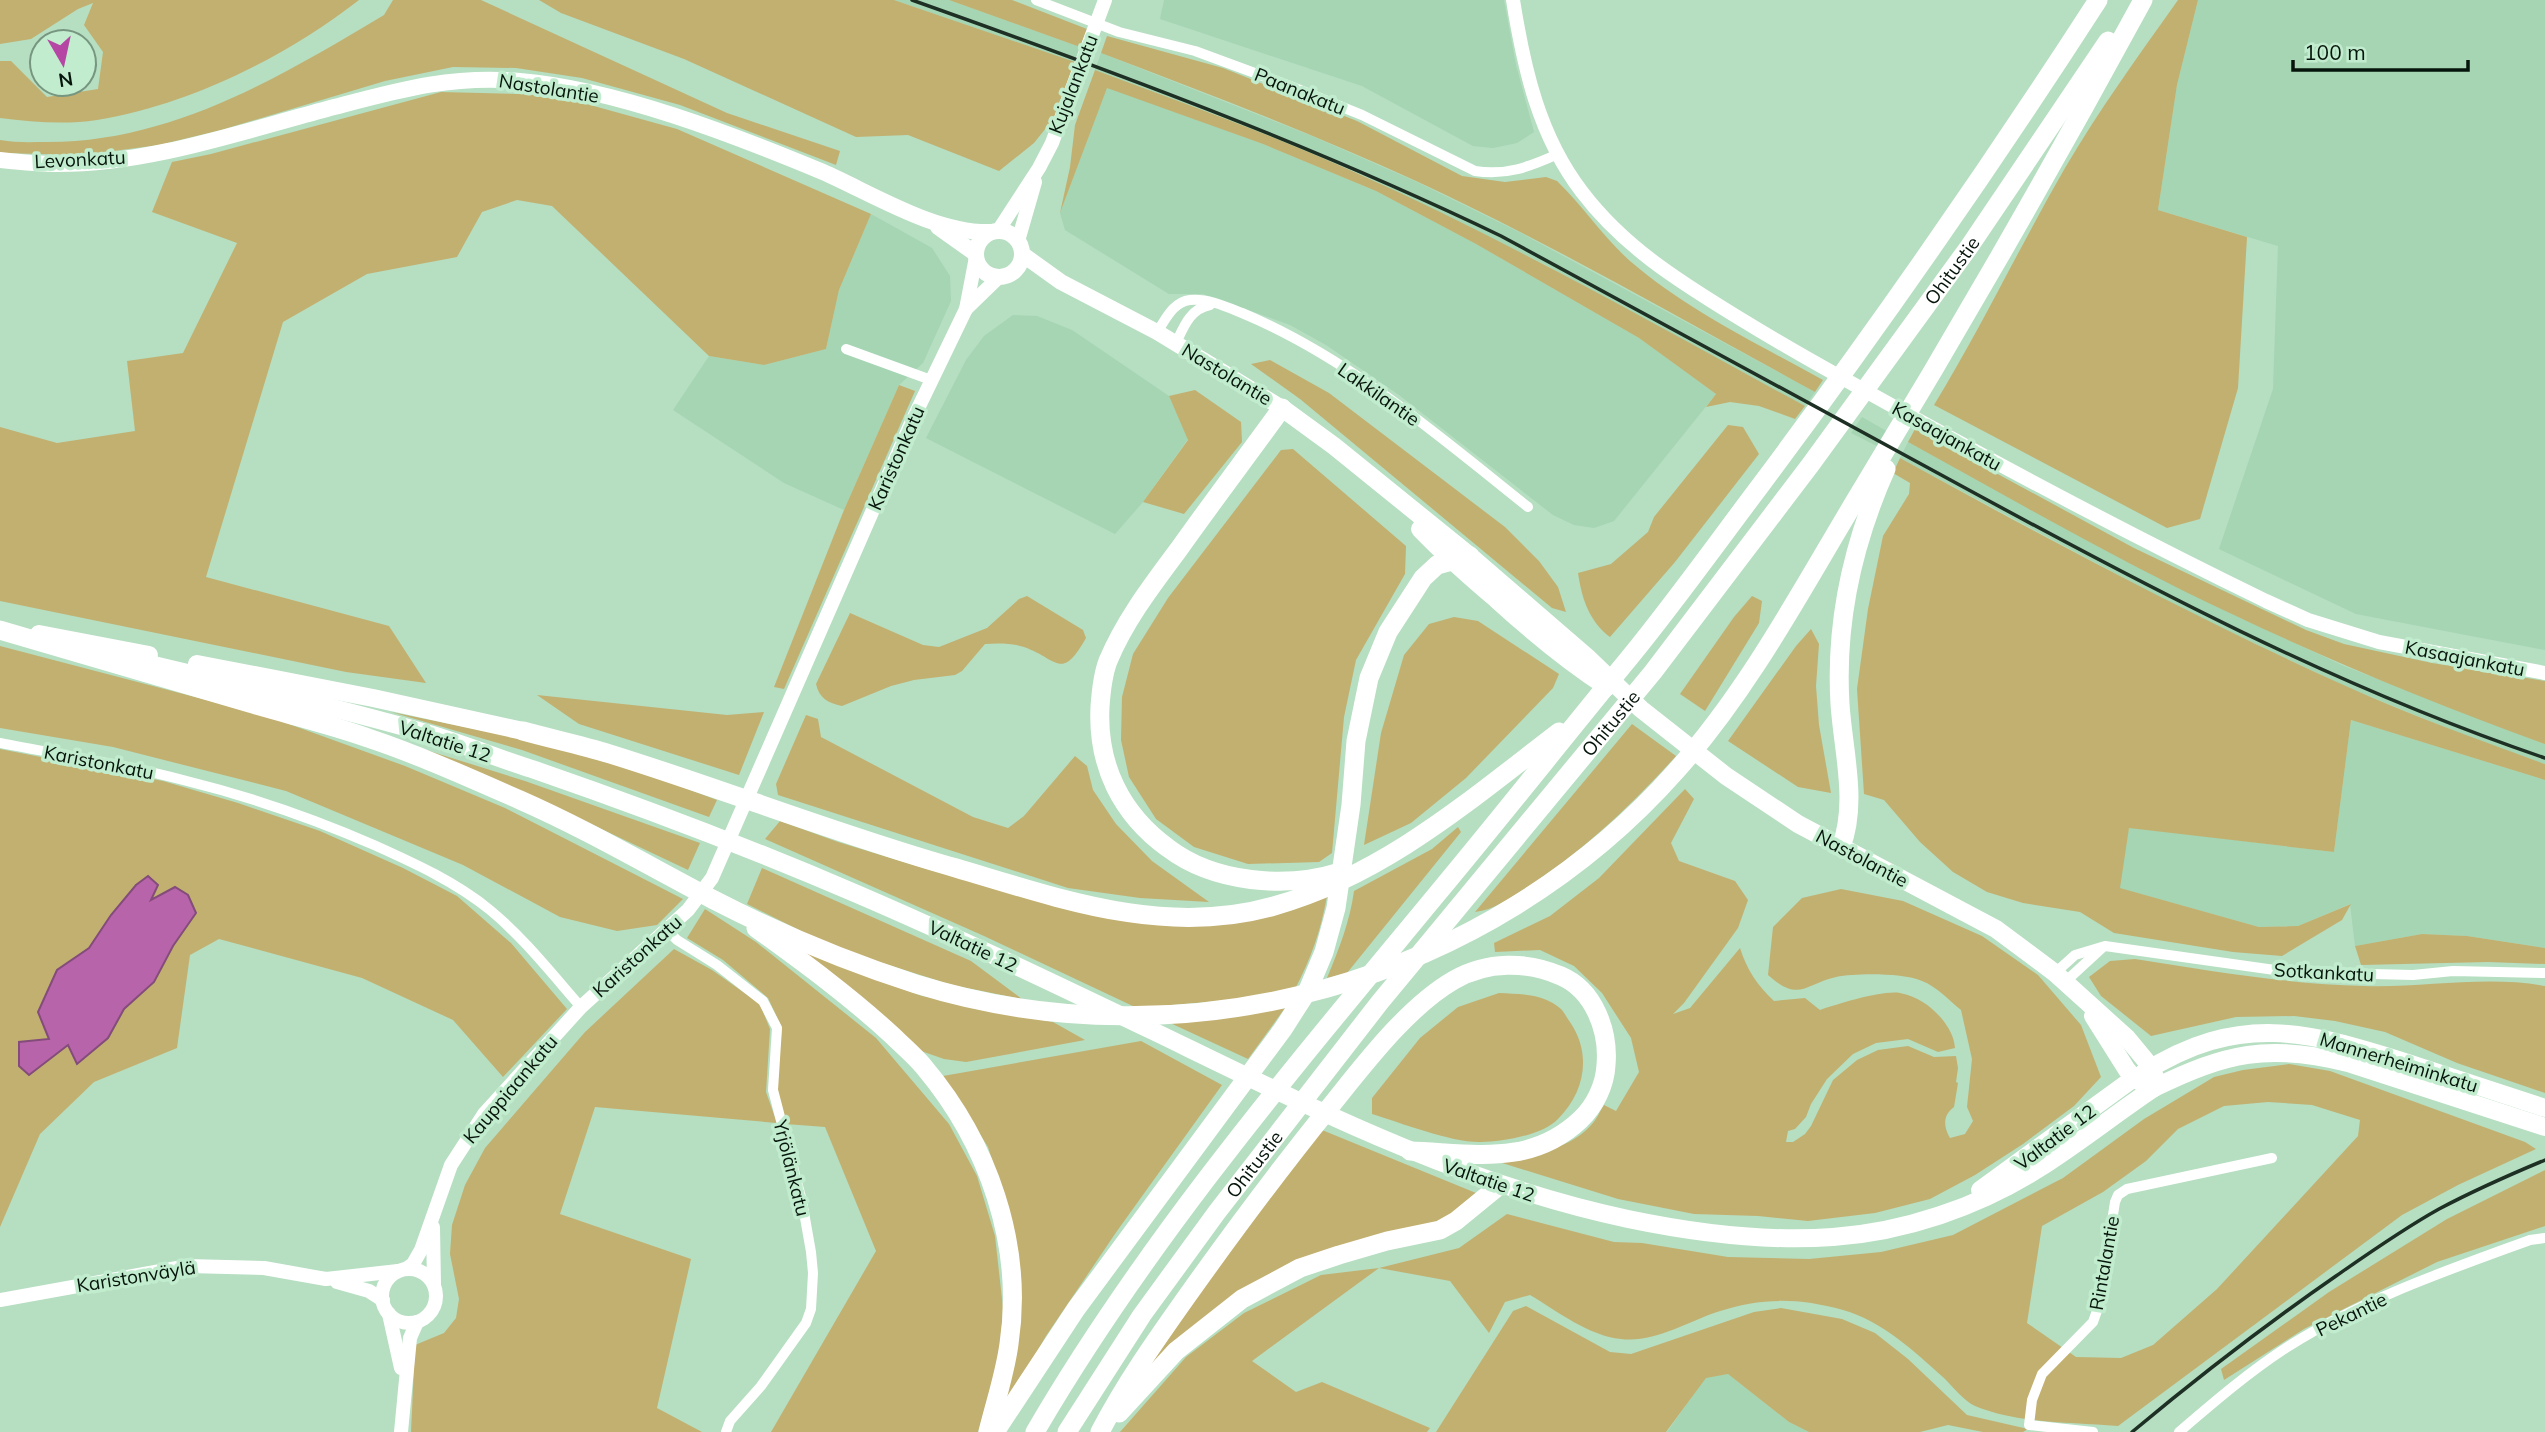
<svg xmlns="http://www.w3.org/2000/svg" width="2545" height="1432" font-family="Mulish,sans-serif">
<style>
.built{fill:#a5d5b3}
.green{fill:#c2b070;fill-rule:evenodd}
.water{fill:#b864aa;stroke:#834c7a;stroke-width:2}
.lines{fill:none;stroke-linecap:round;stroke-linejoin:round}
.minor{stroke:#fff;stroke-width:10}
.tertiary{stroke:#fff;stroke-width:14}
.secondary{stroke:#fff;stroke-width:16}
.primary{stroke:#fff;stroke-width:18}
.trunk{stroke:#fff;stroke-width:18}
.motorway{stroke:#fff;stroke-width:19}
.rail{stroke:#1e3024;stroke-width:3.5}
.labels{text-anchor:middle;stroke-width:7;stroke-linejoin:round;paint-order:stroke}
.street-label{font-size:19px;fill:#06150b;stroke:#c2ecce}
</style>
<rect width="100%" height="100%" fill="#b6dec1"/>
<g class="built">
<path d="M 894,0 L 949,0 L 1080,47 L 1075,62 Z"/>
<path d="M 1164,0 L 1504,0 L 1516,65 L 1534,132 L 1517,143 L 1493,148 L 1473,146 L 1362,86 L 1160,19 Z"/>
<path d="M 2198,0 L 2545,0 L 2545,650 L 2356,614 L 2219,549 L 2273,389 L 2278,246 L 2158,210 L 2177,85 Z"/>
<path d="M 1101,53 L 1312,136 L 1417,182 L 1519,232 L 1815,392 L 1805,406 L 1542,263 L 1352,170 L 1219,116 L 1095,70 Z"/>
<path d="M 1107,87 L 1263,144 L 1376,191 L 1476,244 L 1639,338 L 1716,394 L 1614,521 L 1594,528 L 1574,525 L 1553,515 L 1399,395 L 1326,345 L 1290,325 L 1203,294 L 1169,294 L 1065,230 L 1060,213 Z"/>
<path d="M 871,214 L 932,248 L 950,276 L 951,301 L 923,363 L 899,385 L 844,510 L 784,483 L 673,410 L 709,356 L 764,365 L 826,349 L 839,290 Z"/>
<path d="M 1013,315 L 1037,316 L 1072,330 L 1169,396 L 1188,439 L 1143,502 L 1115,534 L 926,438 L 966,360 L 984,336 Z"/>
<path d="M 1862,417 L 1888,432 L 1879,447 L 1851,433 Z"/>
<path d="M 1908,442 L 2092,543 L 2234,615 L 2344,666 L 2545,744 L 2545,764 L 2469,737 L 2349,688 L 2182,609 L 1900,458 Z"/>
<path d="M 2351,720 L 2545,780 L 2545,948 L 2467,936 L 2422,934 L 2355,946 L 2350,904 L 2298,926 L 2259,927 L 2119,888 L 2129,827 L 2334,852 Z"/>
<path d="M 1728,1374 L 1789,1422 L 1809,1432 L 1667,1432 L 1706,1377 Z"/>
</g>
<g class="green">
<path d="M 0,0 L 359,0 C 286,57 189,105 97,120 C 65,125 32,122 0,118 L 0,61 L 11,61 L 47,97 L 98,89 L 103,52 L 84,25 L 93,3 L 78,9 L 31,39 L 0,44 Z"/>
<path d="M 393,0 L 481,0 L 727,113 L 840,151 L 836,165 L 680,105 L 582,78 L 516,68 L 453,67 L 385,81 L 221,130 L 159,145 L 83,155 L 0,153 L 0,140 C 16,143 32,142 48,142 C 172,142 280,77 384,15 Z"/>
<path d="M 539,0 L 894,0 L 1075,62 L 1054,118 L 1034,143 L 999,171 L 908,135 L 856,137 L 684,59 L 561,13 Z"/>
<path d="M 949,0 L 1012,0 L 1087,29 L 1080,47 Z"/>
<path d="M 2178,0 L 2198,0 L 2177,85 L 2158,210 L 2247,237 L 2238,388 L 2200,519 L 2167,528 L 1934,405 C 1981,328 2020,246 2065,168 C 2099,110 2139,55 2178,0 Z"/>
<path d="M 1107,36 L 1223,68 L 1357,121 L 1462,176 L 1505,182 L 1546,177 L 1557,181 C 1583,206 1603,237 1630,261 C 1687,310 1758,344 1823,380 L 1815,392 C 1683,320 1552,244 1416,181 C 1313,134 1207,93 1101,53 Z"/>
<path d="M 1095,70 C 1181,102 1268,133 1352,171 C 1507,240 1656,325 1805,406 L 1795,419 L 1759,406 L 1730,402 L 1706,407 L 1716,394 L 1639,338 L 1476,244 L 1376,191 L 1263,144 L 1107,88 L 1060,213 L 1070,167 L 1075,125 Z"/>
<path d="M 441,92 L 554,95 L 677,129 L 871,214 L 839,290 L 826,349 L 764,365 L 709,356 L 552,206 L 517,200 L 482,212 L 457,257 L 367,274 L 283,322 L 206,577 L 389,626 L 426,683 L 346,672 L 0,601 L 0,427 L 57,443 L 135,431 L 127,361 L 183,353 L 237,243 L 152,212 L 172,162 L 211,154 Z"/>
<path d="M 1270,360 L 1329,393 L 1505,527 L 1539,561 L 1558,587 L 1566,612 L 1552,608 L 1300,399 L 1251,364 Z"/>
<path d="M 899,385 L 915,391 L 784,689 L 774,687 L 844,510 Z"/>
<path d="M 1195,390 L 1241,422 L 1242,442 L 1184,514 L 1143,502 L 1188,440 L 1169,396 Z"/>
<path d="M 1728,425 L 1743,427 L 1759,454 L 1675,562 L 1610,637 C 1589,621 1582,599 1578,573 L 1611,564 L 1648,532 L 1654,517 Z"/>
<path d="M 1915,429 L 2134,548 L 2306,630 L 2344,644 L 2432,663 L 2545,681 L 2545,744 C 2440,706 2337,664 2236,616 C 2124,564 2017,502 1908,442 Z"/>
<path d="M 1293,449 L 1406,546 L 1405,574 L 1356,660 L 1344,717 L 1332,853 L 1319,862 L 1248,864 L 1194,847 L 1156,819 L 1129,777 L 1121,740 L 1122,697 L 1133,654 L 1168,598 L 1281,450 Z"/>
<path d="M 1900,458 C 2047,539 2195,618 2348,687 C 2412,716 2479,740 2545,764 L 2545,780 L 2351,720 L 2334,852 L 2129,828 L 2120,888 L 2259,927 L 2298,926 L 2351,904 L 2342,920 L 2282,956 L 2233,952 L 2114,933 L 2080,912 L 2023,903 L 1987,892 L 1953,872 L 1920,842 L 1884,800 L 1864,794 L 1857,689 L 1868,609 L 1883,536 L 1909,494 L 1910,483 L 1893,473 Z"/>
<path d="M 1027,596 L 1083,630 L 1086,638 C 1061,682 1058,659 1024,647 C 1013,643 997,643 985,644 L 962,671 L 955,675 L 914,680 L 891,686 L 842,706 C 828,703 819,698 816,684 L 850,613 L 923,645 L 939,647 L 987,628 L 1019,599 Z"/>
<path d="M 1752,596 L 1762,601 L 1759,623 L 1705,711 L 1680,694 L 1734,617 Z"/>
<path d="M 1454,617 L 1478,621 L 1559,674 L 1553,688 L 1466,778 L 1411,823 L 1364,845 L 1381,733 L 1404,655 L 1429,624 Z"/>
<path d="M 1811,629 L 1819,644 L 1816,686 L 1819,725 L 1831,793 L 1798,787 L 1728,741 L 1796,646 Z"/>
<path d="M 0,646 L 264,715 L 405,766 L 505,808 L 683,899 L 657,925 L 617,931 L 560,917 L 463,865 L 286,791 L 113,747 L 0,728 Z"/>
<path d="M 537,695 L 727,715 L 764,712 L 739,775 L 579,724 Z"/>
<path d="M 391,712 L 558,746 L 621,764 L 717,800 L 709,817 L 522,750 Z"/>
<path d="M 806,715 L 818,719 L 821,737 L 973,817 L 1008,828 L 1024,816 L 1075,756 L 1087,766 L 1093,790 L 1116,824 L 1152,861 L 1209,902 L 1140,898 L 1068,888 L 778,795 L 776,784 Z"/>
<path d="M 1632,724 L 1676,756 C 1630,807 1581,853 1524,889 C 1508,899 1494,910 1475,912 Z"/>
<path d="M 404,743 L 525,781 L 700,843 L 688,870 L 538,799 Z"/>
<path d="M 0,749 L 163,781 L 238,803 L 320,831 L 403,868 L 457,896 L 511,943 L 567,1009 L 503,1077 L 453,1020 L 362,978 L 219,939 L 190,955 L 177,1048 L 94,1082 L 40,1134 L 0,1227 Z"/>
<path d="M 1685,789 L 1694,799 L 1671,843 L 1679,861 L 1735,881 L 1748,900 L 1738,928 L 1684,1003 L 1673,1014 L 1690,1008 L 1740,948 C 1747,970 1757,985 1774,1001 L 1805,998 L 1820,1010 C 1838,1004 1882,990 1900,993 C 1917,996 1931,1006 1942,1019 C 1949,1028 1954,1036 1955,1048 L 1938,1052 L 1908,1039 L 1876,1043 L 1853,1054 L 1827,1079 L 1811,1104 L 1806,1117 L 1795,1129 L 1788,1131 L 1786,1142 L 1793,1142 L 1805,1134 L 1811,1126 L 1833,1080 L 1857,1060 L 1878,1050 L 1908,1046 L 1934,1057 L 1956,1056 L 1958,1068 L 1956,1082 L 1958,1083 L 1954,1107 C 1943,1115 1943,1126 1950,1138 L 1965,1134 L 1973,1121 L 1967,1107 L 1972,1059 L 1961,1010 C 1950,1001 1936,986 1922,981 C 1903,973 1857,973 1836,977 C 1805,984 1799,1003 1768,975 L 1773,927 L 1802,898 L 1841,889 L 1903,901 L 1982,936 L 2038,975 L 2081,1025 L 2101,1077 L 2074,1106 L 2023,1144 L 1975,1175 L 1930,1199 L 1875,1213 L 1808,1221 L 1758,1216 L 1694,1214 L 1618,1199 L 1499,1162 C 1530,1155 1570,1150 1592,1124 C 1597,1119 1600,1111 1604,1105 L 1616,1111 L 1639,1072 L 1631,1038 L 1602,993 L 1574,966 L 1540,950 L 1495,952 L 1494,943 L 1550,916 L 1599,878 Z"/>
<path d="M 780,821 L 838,842 L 930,870 L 1128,921 L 1327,896 C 1321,930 1311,959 1295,989 L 1242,999 L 1137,1008 L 984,936 L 765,839 Z"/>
<path d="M 1458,827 L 1461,832 L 1347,973 L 1327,978 C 1339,949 1350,921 1354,891 L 1432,849 Z"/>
<path d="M 762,868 L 971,961 L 1022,999 L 952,985 L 835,948 L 747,904 Z"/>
<path d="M 705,909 L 756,942 L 876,1038 L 949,1124 L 977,1176 L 995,1236 L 1003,1308 L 1000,1355 L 978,1432 L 771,1432 L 876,1251 L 825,1127 L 786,1124 L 776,1088 L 782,1028 L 768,998 L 723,960 L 687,938 Z"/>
<path d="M 2422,934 L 2467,936 L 2545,948 L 2545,964 L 2488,962 L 2361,965 L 2355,946 Z"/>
<path d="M 786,939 L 852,971 L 922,996 L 1053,1022 L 1085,1040 L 966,1062 L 944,1059 L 921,1051 Z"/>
<path d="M 674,949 L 712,970 L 760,1004 L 770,1029 L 766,1092 L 777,1123 L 595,1107 L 560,1214 L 691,1259 L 657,1408 L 702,1432 L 411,1432 L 415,1345 L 444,1333 L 456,1318 L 459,1299 L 450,1254 L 452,1225 L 465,1185 L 485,1148 L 585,1032 Z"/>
<path d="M 2135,959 C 2211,971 2287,984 2364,986 C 2424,988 2485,975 2545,986 L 2545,1093 L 2457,1063 L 2385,1032 L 2335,1021 L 2294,1016 L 2236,1017 L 2151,1036 L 2101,996 L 2089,977 L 2110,961 Z"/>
<path d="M 1499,993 C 1520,994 1544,994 1561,1009 C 1564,1012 1567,1018 1570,1022 C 1592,1054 1585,1092 1558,1119 C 1543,1135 1502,1142 1481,1142 C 1453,1143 1401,1123 1372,1114 L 1372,1098 L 1420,1038 L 1458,1007 Z"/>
<path d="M 1285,1008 L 1248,1059 L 1168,1022 L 1227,1017 Z"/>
<path d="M 1141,1041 L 1222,1085 L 1117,1231 L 1046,1336 L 1002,1414 L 1010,1218 L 988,1147 L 943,1076 Z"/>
<path d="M 2289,1064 L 2330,1071 L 2525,1142 L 2536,1149 L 2458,1185 L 2402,1215 L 2118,1426 C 2071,1422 2019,1424 1975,1406 C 1964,1401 1953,1387 1944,1378 C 1914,1351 1882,1321 1843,1310 C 1798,1298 1762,1297 1717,1312 C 1687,1322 1654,1343 1621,1339 C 1589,1336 1557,1311 1530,1295 L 1505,1302 L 1489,1333 L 1450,1281 L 1379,1268 L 1252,1361 L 1296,1392 L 1322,1382 L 1430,1428 L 1427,1432 L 1120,1432 L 1186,1357 L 1244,1313 L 1321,1275 L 1379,1268 L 1459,1248 L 1507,1214 L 1614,1242 L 1642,1243 L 1728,1257 L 1809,1259 L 1881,1252 L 1953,1235 L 2063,1178 L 2144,1119 L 2214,1077 L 2243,1070 ZM 2268,1102 L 2312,1105 L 2360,1120 L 2358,1136 L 2217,1289 L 2153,1345 L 2121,1358 L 2076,1357 L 2027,1323 L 2042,1226 L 2103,1192 L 2146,1161 L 2178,1129 L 2224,1106 Z"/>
<path d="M 1322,1130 L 1476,1193 L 1438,1225 L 1320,1255 L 1138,1383 L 1221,1262 Z"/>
<path d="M 2545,1170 L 2545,1226 L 2437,1262 L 2304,1329 L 2224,1380 L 2221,1369 L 2329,1292 L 2447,1219 Z"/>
<path d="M 1526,1306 L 1610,1352 L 1631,1354 L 1754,1312 L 1781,1308 L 1842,1319 L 1875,1333 L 1908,1359 L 1967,1415 L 2028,1429 L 2023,1432 L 1983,1432 L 1948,1425 L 1920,1432 L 1809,1432 L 1789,1422 L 1728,1374 L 1706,1378 L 1666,1432 L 1436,1432 L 1513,1311 Z"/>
</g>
<path class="water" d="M 148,876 L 158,885 L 151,900 L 175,887 L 188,895 L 196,913 L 173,946 L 154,982 L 124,1009 L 108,1038 L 77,1064 L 68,1045 L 29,1075 L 19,1066 L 19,1042 L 49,1039 L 38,1012 L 57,970 L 89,948 L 111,915 L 136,885 Z"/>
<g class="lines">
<g class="minor">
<path d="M 1036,0 L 1119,32 L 1195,51 L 1290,86 L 1362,115 L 1475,171 C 1506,176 1529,167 1558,154"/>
<path d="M 1157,332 C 1166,319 1173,302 1190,300 C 1207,298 1227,307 1242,313 C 1348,357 1439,436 1528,507"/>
<path d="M 1176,343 C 1184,326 1190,309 1210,305"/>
<path d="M 846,349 L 931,380"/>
<path d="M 0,743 C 61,755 123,764 183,780 C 248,796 312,818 374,845 C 414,863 456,882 490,910 C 524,938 552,974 581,1007"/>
<path d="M 666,929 L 677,940 L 717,965 L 763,1001 L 777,1028 L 773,1090 L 802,1201 L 811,1252 L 813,1273 L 811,1309 L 806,1323 L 761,1386 L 730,1421 L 726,1432"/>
<path d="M 2055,973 L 2075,955 L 2105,946 L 2289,972 L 2413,975 L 2453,971 L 2545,973"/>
<path d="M 2065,982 L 2103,947"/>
<path d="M 2093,1432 L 2029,1425 L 2032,1400 L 2042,1374 L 2093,1322 L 2099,1305 L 2115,1202 L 2118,1195 L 2127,1189 L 2272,1158"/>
<path d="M 2179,1432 C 2214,1402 2250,1371 2289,1346 C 2363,1299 2448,1270 2530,1240 L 2545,1238"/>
</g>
<g class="tertiary">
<path d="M 1513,0 C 1524,69 1539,136 1582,192 C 1623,246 1677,280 1734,315 C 1773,339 1813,362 1853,384 C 1989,460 2126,533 2266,601 L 2308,620 L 2379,642 L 2545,673"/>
<path d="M 998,231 L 1039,168 L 1052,143 L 1105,0"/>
<path d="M 1018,241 L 1035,182"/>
<path d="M 966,309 L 999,277"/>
<path d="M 433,1227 L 434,1284"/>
<path d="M 406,1269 L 413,1264 L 421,1250 L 451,1165 L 484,1114 L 581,1007 L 688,910 L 712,878 L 911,423 L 966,309 L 976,257"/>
<circle cx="409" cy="1296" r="27"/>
<path d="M 337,1282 L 369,1291 L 383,1300"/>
<path d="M 0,1300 L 188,1266 L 264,1268 L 326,1279 L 398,1271"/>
<path d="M 389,1314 L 401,1368"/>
<path d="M 401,1432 L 410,1338 L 417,1322"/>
</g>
<g class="secondary">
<path d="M 0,160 C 19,162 39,164 58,164 C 149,164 240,132 327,109 C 396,91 448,75 520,81 C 616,89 734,135 823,172 C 873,194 936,234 991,232"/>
<path d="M 938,227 L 976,254"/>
<circle cx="999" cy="254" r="23"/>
<path d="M 1022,254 L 1061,282 L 1157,332 L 1282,408"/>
</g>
<g class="primary">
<path d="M 1282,408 L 1334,446 L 1470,556 L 1587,657 L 1641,709 L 1726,776 L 1798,824 L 1996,929 L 2055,973 L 2127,1038 L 2151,1067 L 2155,1077 L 2154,1088"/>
<path d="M 1420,529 C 1444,554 1470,577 1496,599 C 1531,631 1567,661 1607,687"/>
<path d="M 2093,1016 L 2127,1070 L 2134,1078 L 2145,1085"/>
<path d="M 2143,1073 C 2239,1012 2307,1031 2408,1063 C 2454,1078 2499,1093 2545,1108"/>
<path d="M 2154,1088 C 2226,1053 2268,1043 2348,1063 L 2545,1127"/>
</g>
<g class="trunk">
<path d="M 39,634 L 149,655"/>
<path d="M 133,660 C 231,684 331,705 429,734 C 463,744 497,758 532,769 C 642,807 750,848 857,894 C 957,937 1055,984 1153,1031 C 1308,1106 1458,1183 1628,1219 C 1695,1233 1764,1242 1833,1237 C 1904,1232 1978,1207 2038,1169 C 2078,1144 2115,1114 2154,1088"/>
<path d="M 197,664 L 373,698 L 523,731"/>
<path d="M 1980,1190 L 2134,1078"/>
</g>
<g class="motorway">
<path d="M 1282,408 C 1248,455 1213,501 1179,549 C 1153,584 1125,620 1108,661 C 1103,674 1101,692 1100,707 C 1097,765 1121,814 1168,848 C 1214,883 1286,889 1340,872"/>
<path d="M 0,630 C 83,655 166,679 249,703 C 289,715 329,724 368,738 C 419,755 470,778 520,800 C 586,829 649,866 714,900 C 778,933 847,962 916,984 C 1186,1068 1489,982 1676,771 C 1752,686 1805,583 1864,486 C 1961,326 2054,164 2143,0"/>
<path d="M 523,731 C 552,739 581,745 610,754 C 726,790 839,835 956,868 C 1061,899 1165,937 1274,906 C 1384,875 1470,800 1559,732"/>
<path d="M 1841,847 C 1858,802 1843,751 1840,704 C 1835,621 1853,543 1886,469"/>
<path d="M 756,928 C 803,962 851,997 894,1037 C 904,1047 915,1056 924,1067 C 988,1143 1024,1245 1009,1344 C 1005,1374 995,1403 988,1432"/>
<path d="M 1119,1413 L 1176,1351 L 1242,1299 L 1300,1268 L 1339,1255 L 1387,1241 L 1440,1230 L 1456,1221 L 1500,1185"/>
<path d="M 995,1432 L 1076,1309 L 1283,1029 L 1308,990 L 1324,952 L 1336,908 L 1351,805 L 1356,741 L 1369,678 L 1388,632 L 1423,578 L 1437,565 L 1470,556"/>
<path d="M 1035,1432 C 1148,1238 1295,1066 1437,894 C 1502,816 1565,736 1630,657 C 1675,602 1717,543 1760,486 C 1878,328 1991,166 2098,0"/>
<path id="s1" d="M 1067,1432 L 1142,1315 L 1217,1212 L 1380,1002 L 1653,672 L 1811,464 L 1969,247 L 2108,41"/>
<path d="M 1100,1432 C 1127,1380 1161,1333 1195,1285 C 1238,1225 1282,1166 1329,1108 C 1363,1066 1407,1007 1454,980 C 1487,961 1527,961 1561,976 C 1594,990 1609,1031 1606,1065 C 1605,1085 1595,1106 1580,1120 C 1530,1167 1472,1153 1410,1151"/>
</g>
<g class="rail">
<path d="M 912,0 C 1112,71 1310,144 1501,236 C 1649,316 1797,396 1945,477 C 2139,583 2335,687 2545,758"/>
<path d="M 2132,1432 C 2198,1377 2265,1325 2336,1276 C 2369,1253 2403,1229 2439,1209 C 2473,1191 2509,1175 2545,1160"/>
</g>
</g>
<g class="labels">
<g class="street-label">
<text transform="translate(1073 84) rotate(-69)" y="7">Kujalankatu</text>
<text transform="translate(549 88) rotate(9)" y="7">Nastolantie</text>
<text transform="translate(1300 91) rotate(22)" y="7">Paanakatu</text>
<text transform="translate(80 159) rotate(-3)" y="7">Levonkatu</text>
<text dy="7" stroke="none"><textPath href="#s1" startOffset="1461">Ohitustie</textPath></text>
<text transform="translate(1227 374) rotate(31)" y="7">Nastolantie</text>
<text transform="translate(1379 394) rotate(35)" y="7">Lakkilantie</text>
<text transform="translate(1947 436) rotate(29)" y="7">Kasaajankatu</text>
<text transform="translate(896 458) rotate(-66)" y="7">Karistonkatu</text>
<text transform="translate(2465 658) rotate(11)" y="7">Kasaajankatu</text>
<text dy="7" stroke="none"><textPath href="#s1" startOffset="894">Ohitustie</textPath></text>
<text transform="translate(445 741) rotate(18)" y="7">Valtatie 12</text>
<text transform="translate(99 762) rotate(11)" y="7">Karistonkatu</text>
<text transform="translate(1862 858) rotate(28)" y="7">Nastolantie</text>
<text transform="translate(973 946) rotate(25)" y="7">Valtatie 12</text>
<text transform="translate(637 956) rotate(-42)" y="7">Karistonkatu</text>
<text transform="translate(2324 972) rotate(3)" y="7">Sotkankatu</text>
<text transform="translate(2399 1062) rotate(17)" y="7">Mannerheiminkatu</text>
<text transform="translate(510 1089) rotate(-50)" y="7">Kauppiaankatu</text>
<text transform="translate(2055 1137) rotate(-37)" y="7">Valtatie 12</text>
<text dy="7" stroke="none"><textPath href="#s1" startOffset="327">Ohitustie</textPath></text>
<text transform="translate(792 1168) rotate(76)" y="7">Yrjölänkatu</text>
<text transform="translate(1489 1180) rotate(19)" y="7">Valtatie 12</text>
<text transform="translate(2104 1263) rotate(-80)" y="7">Rintalantie</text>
<text transform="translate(136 1276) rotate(-9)" y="7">Karistonväylä</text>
<text transform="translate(2351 1314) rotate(-26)" y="7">Pekantie</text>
</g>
</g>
<g transform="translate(63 63) rotate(171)"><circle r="33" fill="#c2ecce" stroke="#779680" stroke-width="2"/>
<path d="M0-5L12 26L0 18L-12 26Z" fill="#b546a4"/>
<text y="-10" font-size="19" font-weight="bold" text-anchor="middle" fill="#06150b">N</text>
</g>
<path d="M2293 60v10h175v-10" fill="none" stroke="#06150b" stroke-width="3.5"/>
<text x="2304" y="60" font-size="21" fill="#06150b" stroke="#c2ecce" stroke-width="5" paint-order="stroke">100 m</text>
</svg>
